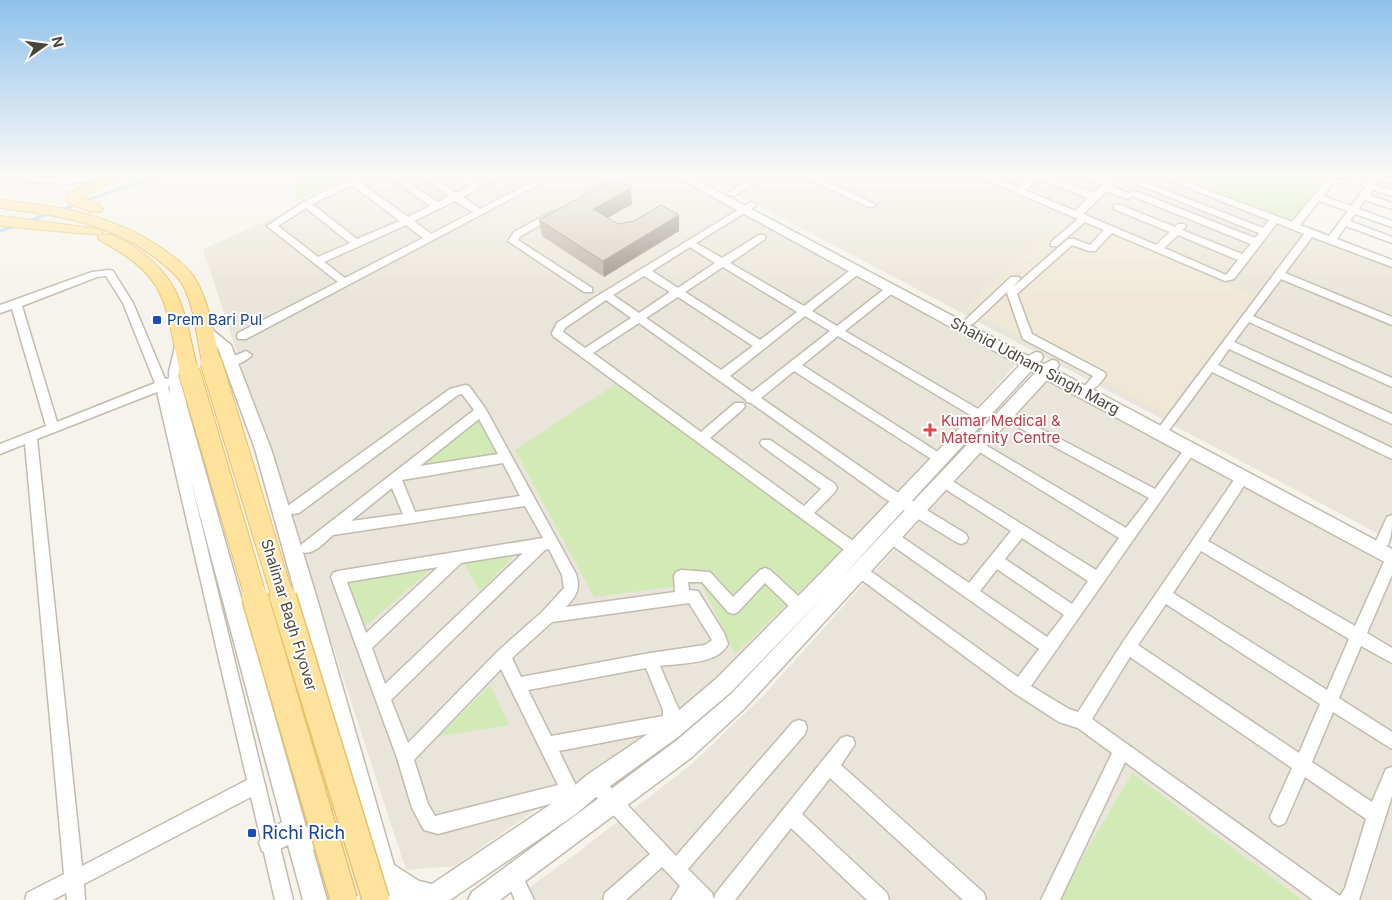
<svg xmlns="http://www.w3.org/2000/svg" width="1392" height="900" font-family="Inter,sans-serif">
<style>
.residential{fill:#eae5da}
.education{fill:#efe8d6}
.green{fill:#d2eab5}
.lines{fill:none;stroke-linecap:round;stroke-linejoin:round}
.stream{stroke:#a9d4f2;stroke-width:3}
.minor-casing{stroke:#c2bbae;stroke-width:3}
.tertiary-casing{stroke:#c2bbae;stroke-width:3}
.primary-casing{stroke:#e6c16a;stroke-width:2}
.minor{fill:#fff;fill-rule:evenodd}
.tertiary{fill:#fff;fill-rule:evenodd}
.primary{fill:#ffe39c;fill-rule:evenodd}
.primary-bridge-far1-casing{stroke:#e6c16a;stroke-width:23;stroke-linecap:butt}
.primary-bridge-casing{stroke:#e6c16a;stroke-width:29;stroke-linecap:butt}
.primary-bridge-far1{stroke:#ffe39c;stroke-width:21}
.primary-bridge{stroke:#ffe39c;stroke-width:26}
.wall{fill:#bab2a6}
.shaded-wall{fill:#979187}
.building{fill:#d8cfc1;stroke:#979187}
.transit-dot{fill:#1a4fb4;stroke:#fff;stroke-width:2}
.health-dot{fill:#e0444e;stroke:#fff;stroke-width:2}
.labels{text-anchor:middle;stroke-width:4;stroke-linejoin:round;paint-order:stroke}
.transit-label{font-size:15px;fill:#164399;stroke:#fff;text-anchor:start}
.street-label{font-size:15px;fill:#4b4439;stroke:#fff}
.health-label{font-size:15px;fill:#be3a42;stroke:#fff;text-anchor:start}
.near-transit-label{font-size:18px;fill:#164399;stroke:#fff;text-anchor:start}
</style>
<rect width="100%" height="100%" fill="#f6f3ec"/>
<g class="residential">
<path d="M 370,175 L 672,175 L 1018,362 L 847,551 L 743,655 L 692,701 L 455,866 L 406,870 L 203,249 Z"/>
<path d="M 709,175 L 1155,175 L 1392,266 L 1392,541 L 705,177 Z"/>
<path d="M 1048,378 L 1392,564 L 1392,900 L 512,900 L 572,857 L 692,764 L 764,695 Z"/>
</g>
<path class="education" d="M 1068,215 L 1255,296 L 1166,413 L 965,308 Z"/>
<g class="green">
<path d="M 297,175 L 354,175 L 295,201 Z"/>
<path d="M 1168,175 L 1328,175 L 1292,221 Z"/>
<path d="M 616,384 L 843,549 L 735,654 L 701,583 L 594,597 L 515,450 Z"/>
<path d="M 479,419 L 498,456 L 415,468 Z"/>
<path d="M 516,554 L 480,591 L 463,562 Z"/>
<path d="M 433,568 L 365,626 L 347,583 Z"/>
<path d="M 490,685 L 509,725 L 439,736 Z"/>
<path d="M 1132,773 L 1302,900 L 1058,900 Z"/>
</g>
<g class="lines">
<g class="stream">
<path d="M 84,201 L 160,175"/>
<path d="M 58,211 L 78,204"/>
<path d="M 28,221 L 49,214"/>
<path d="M 0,231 L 17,225"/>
</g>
<g class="minor-casing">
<g id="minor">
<path d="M 358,175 L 368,175 L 358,181 L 408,217 L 430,206 L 387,175 L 396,175 L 438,202 L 449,196 L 419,175 L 428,175 L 456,193 L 471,186 L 455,175 L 465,175 L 478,183 L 494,175 L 504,175 L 463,197 L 480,209 L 546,175 L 556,175 L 246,339 L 238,339 L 237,336 L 238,333 L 338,282 L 267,226 L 303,202 ZM 352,185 L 400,221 L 357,239 L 312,204 ZM 455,201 L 473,212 L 431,234 L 414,221 ZM 306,208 L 350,243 L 318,257 L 278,226 ZM 406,225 L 423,238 L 345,278 L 324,262 Z"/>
<path d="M 616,175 L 626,175 L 604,189 L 598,189 L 598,185 Z"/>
<path d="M 757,175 L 767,175 L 734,196 L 726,194 Z"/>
<path d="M 804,175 L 814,175 L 876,205 L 874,207 L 868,207 L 805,177 Z"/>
<path d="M 979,175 L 990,175 L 1018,187 L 1033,175 L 1046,175 L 1093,193 L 1103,185 L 1084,177 L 1083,175 L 1094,175 L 1107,180 L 1113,175 L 1122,175 L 1111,186 L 1128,193 L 1135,191 L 1255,238 L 1259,233 L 1137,184 L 1144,182 L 1263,228 L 1269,220 L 1156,175 L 1167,175 L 1292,222 L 1331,175 L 1347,175 L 1369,182 L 1375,175 L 1383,175 L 1392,178 L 1392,184 L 1380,180 L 1376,185 L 1392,190 L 1392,196 L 1373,190 L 1369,195 L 1392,203 L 1392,209 L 1365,200 L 1359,209 L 1392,221 L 1392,227 L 1355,214 L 1350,221 L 1392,237 L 1392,243 L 1346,226 L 1337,239 L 1392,260 L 1392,267 L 1312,237 L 1285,273 L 1392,317 L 1392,325 L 1281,279 L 1253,316 L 1392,378 L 1392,387 L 1249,322 L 1234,342 L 1392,414 L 1392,424 L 1229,349 L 1218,365 L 1392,448 L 1392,459 L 1212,372 L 1170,429 L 1166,431 L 1160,426 L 1304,234 L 1277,223 L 1234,279 L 1225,281 L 1112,233 L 1095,251 L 1089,251 L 1072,245 L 1017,294 L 1032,334 L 1104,372 L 1106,375 C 1102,381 1097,388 1091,390 L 1085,386 L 1093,376 L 1023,339 L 1007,293 L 1008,291 L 973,324 L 969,325 L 964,321 L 1011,277 L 1019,277 L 1020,279 L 1013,287 L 1068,239 L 1074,239 L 1090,245 L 1104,230 L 1085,222 L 1057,246 L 1051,246 L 1051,242 L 1078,219 L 980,177 ZM 1338,177 L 1366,187 L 1351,206 L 1323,196 ZM 1039,178 L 1088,198 L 1075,211 L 1025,190 ZM 1107,191 L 1128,199 L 1132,196 L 1251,244 L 1242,254 L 1182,230 L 1186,226 L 1184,224 L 1178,224 L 1175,227 L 1120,205 L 1114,205 L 1114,209 L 1170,232 L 1156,245 L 1083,214 ZM 1319,201 L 1348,211 L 1329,236 L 1300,225 ZM 1178,235 L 1238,260 L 1226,275 L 1164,248 Z"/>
<path d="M 751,202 L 756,205 L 754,207 L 696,243 L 722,258 L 759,235 L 765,235 L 765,239 L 730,263 L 804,306 L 853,268 L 861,268 L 861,272 L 812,311 L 837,326 L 887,287 L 895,287 L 895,291 L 845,331 L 985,413 L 987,416 L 981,421 L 977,419 L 838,336 L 802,365 L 944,456 L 946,459 L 944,462 L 936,462 L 794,371 L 761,398 L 894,490 L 966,534 L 968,538 L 966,542 L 961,544 L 956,542 L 884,498 L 751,403 L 747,402 L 745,399 L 639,323 L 593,353 L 701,432 L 735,403 L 743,403 L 745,406 L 743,409 L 710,438 L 804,506 L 821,489 L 762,446 L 760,443 L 762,440 L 770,440 L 835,484 L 837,488 L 835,492 L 814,513 L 860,546 L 862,550 L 860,554 L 855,556 L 850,554 L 553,336 L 552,333 L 557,323 L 594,298 ZM 690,247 L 715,263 L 678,288 L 652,271 ZM 723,267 L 797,312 L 760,340 L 685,292 ZM 644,276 L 670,292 L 639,313 L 613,295 ZM 678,297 L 753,346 L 721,370 L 646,318 ZM 606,300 L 631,318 L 585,348 L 563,332 L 565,328 ZM 805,316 L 830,331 L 752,392 L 730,376 Z"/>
<path d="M 553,211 L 558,214 L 556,216 L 521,236 L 518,240 L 592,288 L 592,292 L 584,292 L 508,241 L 514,232 Z"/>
<path d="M 109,270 L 113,271 L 133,303 L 165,379 L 170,378 L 176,382 L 168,387 L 293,900 L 275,900 L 251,797 L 84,884 L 85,900 L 67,900 L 66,893 L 53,900 L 25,900 L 27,893 L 64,874 L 25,444 L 0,454 L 0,444 L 46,426 L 12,309 L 0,313 L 0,305 L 92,272 ZM 106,276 L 123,303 L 155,383 L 57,422 L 22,306 L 97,277 ZM 157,392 L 247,780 L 82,866 L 37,439 Z"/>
<path d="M 246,351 L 252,355 C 247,361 234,367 227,365 L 225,362 L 227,359 Z"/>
<path d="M 465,385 L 469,386 L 485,408 L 576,574 C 581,589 576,596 566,607 L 675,592 L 674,576 L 676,572 L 681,570 L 710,572 L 733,597 L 760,570 L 765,568 L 770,570 L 805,602 L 807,607 L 805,612 L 800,614 L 795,612 L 765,583 L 738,612 L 733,614 L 728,612 L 702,582 L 688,582 L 689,590 L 698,591 L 724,633 L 728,644 C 718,665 679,663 660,666 L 679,710 L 679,718 L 673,729 L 559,751 L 581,796 L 578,802 L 572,805 L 565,800 L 438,834 L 424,830 L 412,808 L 397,758 L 331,577 L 333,573 L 338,571 L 543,538 L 525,506 L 333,535 C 325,542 313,556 302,552 L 300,548 L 302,544 L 474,410 L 462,394 L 458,395 L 299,513 L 294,514 L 289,513 L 287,509 L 289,505 L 450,389 ZM 479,419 L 498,454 L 420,466 ZM 503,463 L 520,496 L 415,512 L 402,480 ZM 392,488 L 403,514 L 351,521 ZM 549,549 L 562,575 L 564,588 L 543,611 L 498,651 L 408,743 L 391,700 L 545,550 ZM 523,553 L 385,684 L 372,648 L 461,563 ZM 438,567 L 366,633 L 347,582 ZM 689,603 L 712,640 L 705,645 L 650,653 L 521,677 L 512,658 L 552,622 ZM 646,668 L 663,710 L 663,716 L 551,736 L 528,690 ZM 501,669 L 558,785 L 435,816 L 428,804 L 414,760 Z"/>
<path d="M 1005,410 L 1155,489 L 1186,447 L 1194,447 L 1196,450 L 1031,686 L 1069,709 L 1078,712 L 1123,642 L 1238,474 L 1248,474 L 1249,478 L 1208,541 L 1355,626 L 1387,555 L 1392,553 L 1392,575 L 1367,633 L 1392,648 L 1392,663 L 1361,646 L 1339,698 L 1392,732 L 1392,749 L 1333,712 L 1312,762 L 1372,802 L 1386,769 L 1392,767 L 1392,796 L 1359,900 L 1313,900 L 1125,762 L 1060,900 L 1041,900 L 1112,753 L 1078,728 L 1059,722 L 1014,693 L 855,575 L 853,571 L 855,567 L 860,565 L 865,567 L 1018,677 L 1039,649 L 886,541 L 884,537 L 886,533 L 891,531 L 896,533 L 969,583 L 1011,531 L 939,485 L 938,481 L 939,477 L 944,476 L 1096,570 L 1119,538 L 973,448 L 971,445 L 973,442 L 977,440 L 1126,528 L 1149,498 L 1001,418 L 999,415 L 1001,412 ZM 1022,538 L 1088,581 L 1072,604 L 1005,559 ZM 1201,551 L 1349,639 L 1327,690 L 1173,593 ZM 997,569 L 1064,615 L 1047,637 L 980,591 ZM 1166,604 L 1320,704 L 1299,753 L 1138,645 ZM 1130,657 L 1292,768 L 1270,817 L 1273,823 L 1279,826 L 1285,823 L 1305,777 L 1366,819 L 1345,888 L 1340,896 L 1092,719 Z"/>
<path d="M 1392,515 C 1392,526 1392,535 1388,545 L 1383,547 L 1378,545 L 1376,541 L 1387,517 Z"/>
<path d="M 799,720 L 805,722 L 807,728 L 805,734 L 688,869 L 712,893 L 714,899 L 716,893 L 823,760 L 841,738 L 847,736 L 853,738 L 855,744 L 841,765 L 984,893 L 986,900 L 963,900 L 830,778 L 802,814 L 887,893 L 889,900 L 867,900 L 791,828 L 735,900 L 671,900 L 680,886 L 662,867 L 626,900 L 603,900 L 605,893 L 650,854 L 589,789 L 587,783 L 589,777 L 595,775 L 601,777 L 676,856 L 793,722 Z"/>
<path d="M 513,866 L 519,869 L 534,900 L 515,900 L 504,875 L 507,869 Z"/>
</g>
</g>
<g class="tertiary-casing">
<g id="tertiary">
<path d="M 0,175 L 62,178 L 79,175 L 103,175 C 88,190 21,181 0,179 Z"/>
<path d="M 673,175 L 687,175 L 1028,356 L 1036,352 L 1041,353 L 1043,357 L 1040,362 L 1044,364 L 1052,360 L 1057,361 L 1059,365 L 1056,370 L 1392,549 L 1392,566 L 1047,380 L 745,708 L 692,757 L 500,900 L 468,900 L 472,892 L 676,741 L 731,694 L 826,594 L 731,692 L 678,737 L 603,791 L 576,814 L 450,900 L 380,900 L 358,820 L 313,850 L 327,900 L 303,900 L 288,845 L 270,854 L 262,851 L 259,843 L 262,835 L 282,822 L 170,403 L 169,372 L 177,338 L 187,338 L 189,342 L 183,372 L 186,403 L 306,827 L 352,798 L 255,449 L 218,348 L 197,330 L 204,325 L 209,327 L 231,345 L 271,449 L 315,592 L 394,865 L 419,881 L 432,884 L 560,798 L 587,775 L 664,723 L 717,678 L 822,572 L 1020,365 ZM 1031,371 L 1035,373 L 840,579 Z"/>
</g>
</g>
<g class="primary-casing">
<g id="primary">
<path d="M 104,175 L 121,175 L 82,198 L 98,203 L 103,209 L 101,212 L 91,212 L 68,203 L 66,200 L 68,194 Z"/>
<path d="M 0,200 C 61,206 121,216 171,255 C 181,262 192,271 197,282 C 210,306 214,336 220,362 L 217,367 L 211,368 L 205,367 L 202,362 C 197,339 194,300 180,281 C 175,273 165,266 158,260 C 112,223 57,215 0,208 Z"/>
<path d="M 0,216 L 100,229 L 103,232 L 101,235 C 111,232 120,239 129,244 C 184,277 184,315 198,371 L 195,376 L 189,378 L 183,376 L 180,371 C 164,302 169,277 101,241 L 98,238 L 100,235 L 0,226 Z"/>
</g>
</g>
<use href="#minor" class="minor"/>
<use href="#tertiary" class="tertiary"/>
<use href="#primary" class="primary"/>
<g class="primary-bridge-far1-casing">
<g id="primary-bridge-far1">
<path d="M 211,362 L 283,598"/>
<path d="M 189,371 L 256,598"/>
</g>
</g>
<g class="primary-bridge-casing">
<g id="primary-bridge">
<path d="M 255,597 L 344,900"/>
<path d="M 283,597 L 376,900"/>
</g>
</g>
<use href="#primary-bridge-far1" class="primary-bridge-far1"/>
<use href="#primary-bridge" class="primary-bridge"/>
</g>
<path class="wall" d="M 632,204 L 608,218 L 618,224 L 679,215 L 679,231 L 604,277 L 542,236 L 539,220 Z"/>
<g class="shaded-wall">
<path d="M 631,188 L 632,204 L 595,225 L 593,209 Z"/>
<path d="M 679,215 L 679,231 L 604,277 L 603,261 Z"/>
</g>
<path class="building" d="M 615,178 L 631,188 L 593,209 L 618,224 L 634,221 L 661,205 L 679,215 L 603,261 L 539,220 Z"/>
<linearGradient id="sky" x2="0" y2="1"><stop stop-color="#8fc1ec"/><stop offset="0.58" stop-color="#fbfaf6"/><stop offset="1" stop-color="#fbfaf6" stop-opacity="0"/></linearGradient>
<rect width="1392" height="301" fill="url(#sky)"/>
<g class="transit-dot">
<rect x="152" y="315" width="10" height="10" rx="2.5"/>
<rect x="247" y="828" width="10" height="10" rx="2.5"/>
</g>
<path class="health-dot" d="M927.5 422.5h5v5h5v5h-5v5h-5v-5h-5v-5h5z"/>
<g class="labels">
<g class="transit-label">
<text x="167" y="325">Prem Bari Pul</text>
</g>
<g class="street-label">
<text transform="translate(1035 366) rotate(28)" y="5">Shahid Udham Singh Marg</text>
<text transform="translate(289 615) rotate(73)" y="5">Shalimar Bagh Flyover</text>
</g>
<g class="health-label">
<text x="941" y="426">Kumar Medical &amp;<tspan x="941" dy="17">Maternity Centre</tspan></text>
</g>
<g class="near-transit-label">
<text x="262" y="839">Richi Rich</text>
</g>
</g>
<g transform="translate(45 45) rotate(76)" stroke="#ffffff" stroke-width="4" paint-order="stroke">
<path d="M0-4L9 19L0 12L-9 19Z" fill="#4b4439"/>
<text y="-8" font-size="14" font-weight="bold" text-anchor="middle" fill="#4b4439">N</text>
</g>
</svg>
